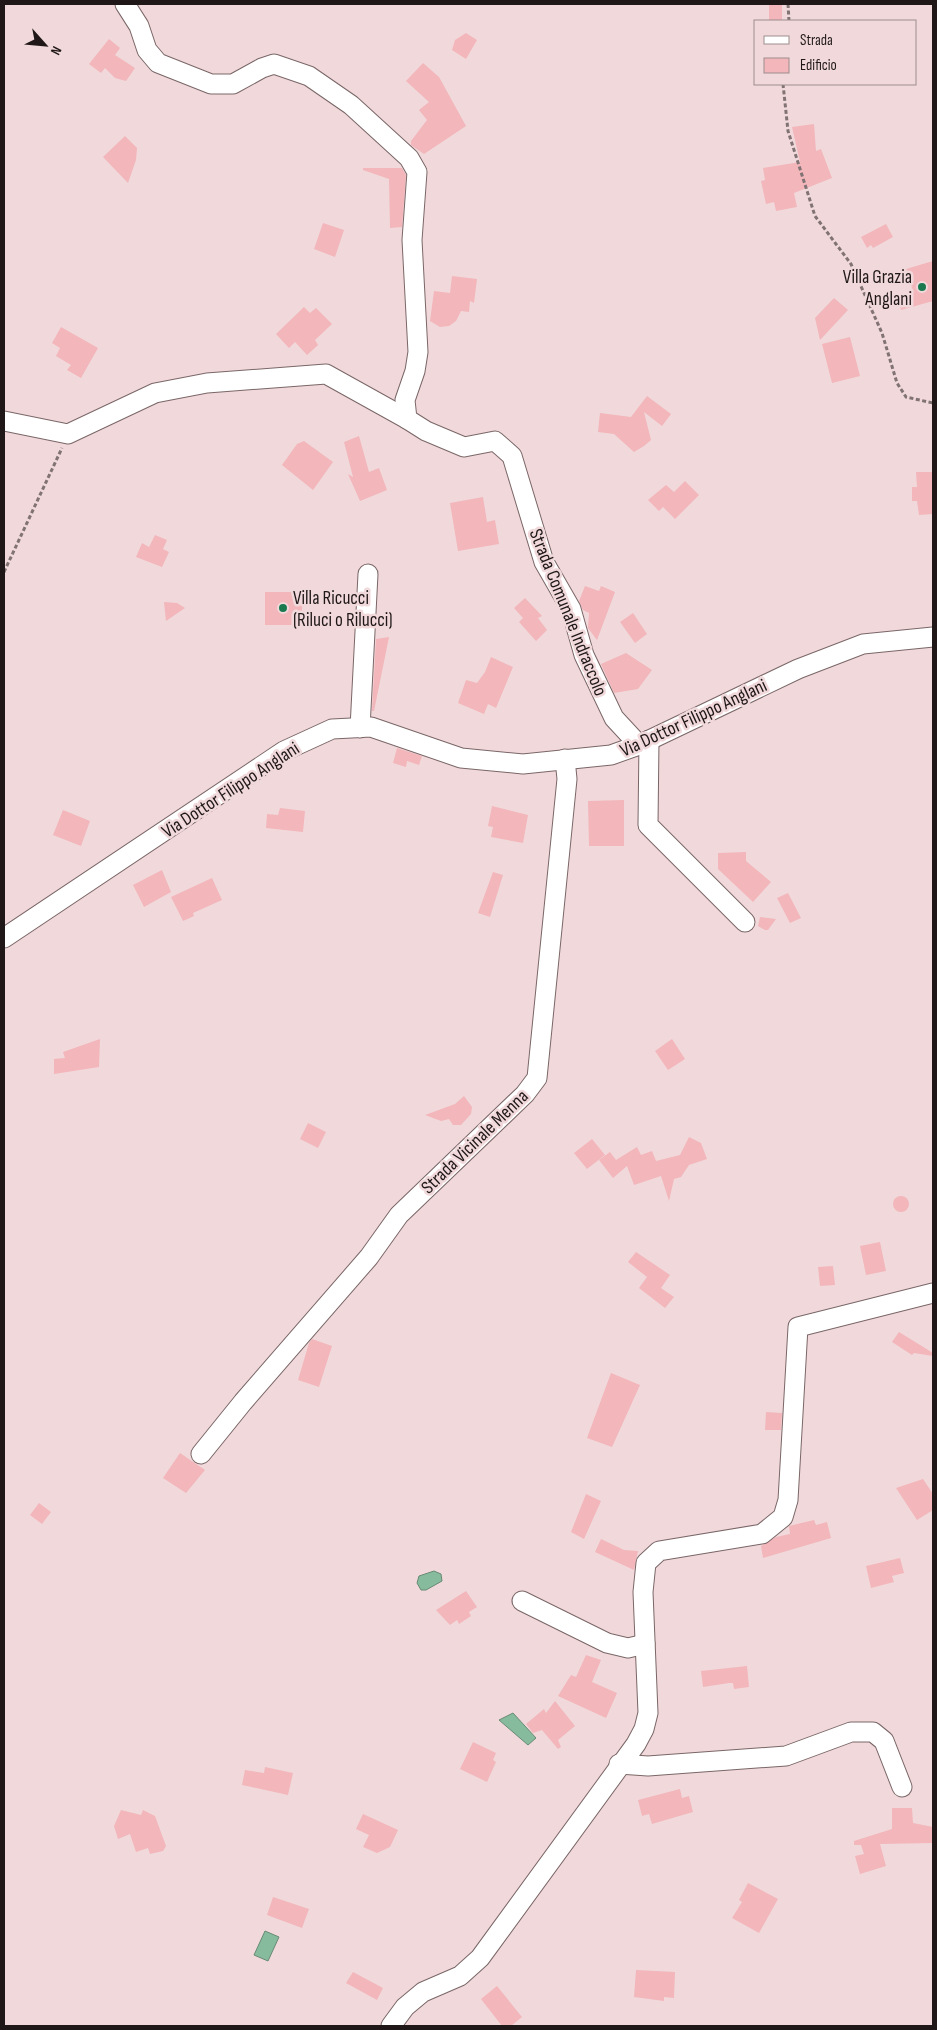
<svg xmlns="http://www.w3.org/2000/svg" width="937" height="2030" font-family="'Sofia Sans Condensed',sans-serif">
<style>
.water{fill:#87bb9d;stroke:#688a75}
.building{fill:#f2b6bb}
.lines{fill:none;stroke-linecap:round;stroke-linejoin:round}
.minor-casing{stroke:#7a6667;stroke-width:21}
.path{stroke:#817273;stroke-width:3;stroke-dasharray:4 2.5;stroke-linecap:butt}
.minor{stroke:#fff;stroke-width:19}
.poi-dot{fill:#1a794f;stroke:#f1d9db;stroke-width:2}
.labels{text-anchor:middle;stroke-width:5;stroke-linejoin:round;paint-order:stroke}
.poi-label{font-size:19px;fill:#201818;stroke:#f1d9db;text-anchor:end}
.street-label{font-size:19px;fill:#201818;stroke:#f1d9db}
</style>
<rect width="100%" height="100%" fill="#f1d9db"/>
<g class="water">
<path d="M 434,1571 L 441,1574 L 442,1581 L 426,1590 L 421,1590 L 417,1583 L 419,1576 Z"/>
<path d="M 513,1713 L 536,1738 L 528,1745 L 499,1720 Z"/>
<path d="M 265,1931 L 279,1937 L 268,1961 L 254,1955 Z"/>
</g>
<g class="building">
<rect x="769" y="4" width="13" height="17"/>
<path d="M 466,33 L 477,40 L 466,59 L 452,50 L 455,40 Z"/>
<path d="M 109,39 L 120,48 L 115,55 L 135,68 L 126,81 L 115,78 L 105,68 L 101,73 L 89,64 Z"/>
<path d="M 423,63 L 439,77 L 466,126 L 424,154 L 411,145 L 411,141 L 427,120 L 419,110 L 429,102 L 406,81 Z"/>
<path d="M 814,124 L 816,151 L 821,149 L 832,178 L 794,193 L 797,207 L 776,211 L 774,202 L 766,204 L 761,181 L 765,180 L 763,168 L 800,162 L 792,127 Z"/>
<path d="M 125,136 L 137,148 L 136,160 L 128,183 L 103,157 Z"/>
<path d="M 363,168 L 402,168 L 406,175 L 402,227 L 390,228 L 389,179 L 363,170 Z"/>
<path d="M 323,223 L 344,230 L 335,257 L 314,249 Z"/>
<path d="M 886,224 L 893,237 L 873,248 L 871,245 L 867,248 L 861,237 Z"/>
<path d="M 933,261 L 933,301 L 901,310 L 897,297 L 913,291 L 906,269 Z"/>
<path d="M 452,276 L 477,279 L 474,303 L 470,301 L 469,312 L 461,311 L 456,321 L 449,326 L 440,327 L 430,321 L 434,291 L 450,293 Z"/>
<path d="M 834,298 L 848,310 L 820,340 L 815,318 Z"/>
<path d="M 304,307 L 310,313 L 316,308 L 332,324 L 315,340 L 318,345 L 307,355 L 295,342 L 289,348 L 276,334 Z"/>
<path d="M 61,327 L 98,348 L 81,378 L 67,370 L 71,365 L 56,356 L 60,348 L 52,343 Z"/>
<path d="M 850,337 L 860,376 L 832,383 L 822,344 Z"/>
<path d="M 647,396 L 671,414 L 662,426 L 644,412 L 651,440 L 644,446 L 634,452 L 614,434 L 598,432 L 600,413 L 631,417 Z"/>
<path d="M 359,436 L 369,472 L 379,468 L 387,490 L 360,501 L 348,474 L 353,477 L 344,442 Z"/>
<path d="M 304,441 L 333,462 L 313,490 L 282,465 L 297,444 Z"/>
<path d="M 916,472 L 933,472 L 933,514 L 919,515 L 917,501 L 912,501 L 912,487 L 917,487 Z"/>
<path d="M 685,481 L 699,495 L 675,519 L 663,507 L 659,511 L 648,500 L 666,485 L 674,492 Z"/>
<path d="M 483,497 L 487,522 L 495,520 L 499,544 L 458,551 L 450,503 Z"/>
<path d="M 155,535 L 167,540 L 163,549 L 169,552 L 162,567 L 136,557 L 142,543 L 149,547 Z"/>
<path d="M 585,586 L 599,591 L 601,586 L 615,592 L 597,640 L 588,628 L 589,613 L 583,610 L 579,601 Z"/>
<rect x="265" y="592" width="37" height="33"/>
<path d="M 525,598 L 542,616 L 538,618 L 547,630 L 536,641 L 519,622 L 523,618 L 514,608 Z"/>
<path d="M 164,602 L 177,603 L 185,608 L 166,621 Z"/>
<path d="M 633,613 L 647,634 L 635,643 L 620,622 Z"/>
<path d="M 389,637 L 374,711 L 372,711 L 376,639 Z"/>
<path d="M 626,653 L 652,670 L 638,689 L 614,693 L 601,664 Z"/>
<path d="M 491,657 L 513,667 L 496,708 L 488,704 L 484,714 L 458,703 L 466,680 L 477,683 L 485,672 Z"/>
<path d="M 397,748 L 422,756 L 419,765 L 407,761 L 406,767 L 393,763 Z"/>
<path d="M 624,800 L 624,846 L 589,846 L 588,801 Z"/>
<path d="M 492,806 L 528,815 L 523,843 L 491,837 L 493,827 L 488,826 Z"/>
<path d="M 280,808 L 305,811 L 303,832 L 266,828 L 267,814 L 278,815 Z"/>
<path d="M 63,810 L 90,821 L 81,846 L 53,835 Z"/>
<path d="M 746,852 L 746,861 L 771,882 L 753,902 L 718,869 L 718,853 Z"/>
<path d="M 162,870 L 171,892 L 144,907 L 133,885 Z"/>
<path d="M 493,872 L 503,875 L 490,917 L 478,913 Z"/>
<path d="M 212,878 L 222,900 L 193,913 L 194,916 L 183,921 L 171,897 Z"/>
<path d="M 788,893 L 801,918 L 790,923 L 777,898 Z"/>
<path d="M 760,917 L 776,919 L 768,930 L 765,930 L 758,926 Z"/>
<path d="M 100,1039 L 99,1067 L 54,1074 L 54,1059 L 65,1058 L 63,1052 Z"/>
<path d="M 672,1039 L 685,1059 L 668,1070 L 655,1051 Z"/>
<path d="M 464,1096 L 472,1107 L 471,1114 L 461,1125 L 453,1125 L 449,1119 L 441,1121 L 425,1115 L 455,1104 Z"/>
<path d="M 308,1123 L 326,1132 L 318,1148 L 300,1139 Z"/>
<path d="M 689,1137 L 701,1143 L 707,1159 L 689,1165 L 681,1177 L 674,1179 L 669,1201 L 661,1176 L 634,1185 L 627,1166 L 613,1178 L 599,1160 L 610,1152 L 616,1160 L 637,1147 L 641,1155 L 652,1151 L 656,1161 L 680,1155 Z"/>
<path d="M 592,1139 L 605,1155 L 587,1169 L 574,1153 Z"/>
<circle cx="901" cy="1204" r="8"/>
<path d="M 880,1242 L 886,1271 L 866,1275 L 860,1246 Z"/>
<path d="M 636,1252 L 670,1275 L 661,1288 L 674,1297 L 665,1308 L 639,1288 L 647,1277 L 628,1262 Z"/>
<path d="M 833,1266 L 835,1285 L 820,1286 L 818,1267 Z"/>
<path d="M 899,1332 L 933,1353 L 933,1356 L 914,1353 L 912,1355 L 892,1342 Z"/>
<path d="M 312,1339 L 332,1346 L 319,1387 L 298,1380 L 309,1343 Z"/>
<path d="M 611,1373 L 640,1385 L 612,1447 L 587,1438 Z"/>
<path d="M 766,1412 L 782,1413 L 781,1430 L 765,1430 Z"/>
<path d="M 180,1453 L 205,1470 L 186,1493 L 163,1478 Z"/>
<path d="M 923,1479 L 933,1494 L 933,1510 L 917,1520 L 896,1488 Z"/>
<path d="M 586,1494 L 601,1501 L 584,1539 L 571,1532 Z"/>
<path d="M 39,1503 L 51,1512 L 42,1524 L 30,1515 Z"/>
<path d="M 814,1520 L 816,1525 L 827,1522 L 831,1538 L 763,1558 L 761,1546 L 776,1537 L 790,1534 L 789,1526 Z"/>
<path d="M 601,1539 L 624,1550 L 638,1551 L 634,1570 L 595,1552 Z"/>
<path d="M 900,1558 L 904,1573 L 892,1576 L 894,1582 L 871,1588 L 866,1566 Z"/>
<path d="M 466,1591 L 477,1607 L 469,1612 L 471,1616 L 459,1624 L 457,1620 L 450,1625 L 436,1610 Z"/>
<path d="M 586,1655 L 601,1660 L 592,1682 L 617,1693 L 606,1718 L 558,1696 L 571,1675 L 576,1677 Z"/>
<path d="M 747,1666 L 749,1687 L 734,1689 L 733,1683 L 729,1683 L 703,1687 L 701,1671 Z"/>
<path d="M 555,1701 L 575,1726 L 558,1740 L 561,1747 L 558,1749 L 542,1730 L 533,1733 L 526,1724 L 544,1709 L 546,1713 Z"/>
<path d="M 473,1742 L 496,1753 L 493,1760 L 496,1762 L 487,1782 L 460,1769 Z"/>
<path d="M 265,1767 L 293,1773 L 288,1795 L 242,1785 L 245,1770 L 264,1773 Z"/>
<path d="M 680,1789 L 682,1798 L 689,1796 L 693,1812 L 652,1824 L 649,1814 L 642,1816 L 638,1800 Z"/>
<path d="M 892,1808 L 912,1808 L 913,1823 L 933,1827 L 933,1843 L 880,1844 L 886,1866 L 860,1874 L 855,1856 L 864,1854 L 861,1845 L 854,1845 L 854,1841 L 892,1829 Z"/>
<path d="M 121,1810 L 141,1815 L 143,1810 L 155,1816 L 166,1846 L 163,1851 L 150,1854 L 148,1848 L 136,1852 L 130,1834 L 118,1839 L 114,1826 Z"/>
<path d="M 363,1814 L 398,1830 L 390,1847 L 377,1853 L 363,1847 L 369,1835 L 356,1829 Z"/>
<path d="M 748,1883 L 778,1899 L 759,1933 L 732,1918 L 742,1902 L 739,1900 Z"/>
<path d="M 273,1897 L 309,1909 L 302,1928 L 267,1915 Z"/>
<path d="M 636,1970 L 675,1972 L 674,1998 L 664,1997 L 664,2001 L 634,1997 Z"/>
<path d="M 353,1972 L 383,1988 L 377,2000 L 346,1983 Z"/>
<path d="M 497,1986 L 522,2017 L 511,2026 L 502,2026 L 481,1999 Z"/>
</g>
<g class="lines">
<g class="minor-casing">
<g id="minor">
<path d="M 125,4 L 139,26 L 147,50 L 158,63 L 211,84 L 233,84 L 262,68 L 274,64 L 309,76 L 351,105 L 409,158 L 417,172 L 412,240 L 418,352 L 415,371 L 405,400 L 407,419 L 426,431 L 464,447 L 495,441 L 512,456 L 544,562 L 571,609 L 584,655 L 614,718 L 639,745"/>
<path d="M 4,421 L 68,434 L 155,393 L 207,383 L 326,374 L 407,419"/>
<path d="M 360,728 L 368,574"/>
<path d="M 649,740 L 648,825 L 745,922"/>
<path d="M 4,938 L 284,751 L 332,729 L 371,727 L 461,758 L 523,764 L 611,755 L 639,745 L 798,669 L 863,644 L 933,637"/>
<path d="M 201,1454 L 243,1402 L 369,1257 L 399,1215 L 525,1094 L 537,1078 L 567,779 L 565,759"/>
<path d="M 522,1601 L 607,1643 L 628,1648 L 645,1644"/>
<path d="M 619,1764 L 648,1766 L 786,1756 L 851,1732 L 873,1732 L 884,1741 L 902,1787"/>
<path d="M 391,2026 L 405,2007 L 423,1992 L 460,1976 L 480,1958 L 636,1744 L 644,1729 L 648,1713 L 643,1592 L 646,1563 L 659,1551 L 762,1534 L 783,1517 L 788,1500 L 798,1327 L 933,1293"/>
</g>
</g>
<g class="path">
<path d="M 788,4 L 789,21"/>
<path d="M 783,84 L 788,131 L 815,216 L 851,264 L 882,333 L 897,383 L 906,397 L 933,403"/>
<path d="M 4,572 L 62,448"/>
</g>
<use href="#minor" class="minor"/>
</g>
<g class="poi-dot">
<circle cx="922" cy="287" r="5"/>
<circle cx="283" cy="608" r="5"/>
</g>
<g class="labels">
<g class="poi-label">
<text x="912" y="283">Villa Grazia<tspan x="912" dy="22">Anglani</tspan></text>
<text x="293" y="604" text-anchor="start">Villa Ricucci<tspan x="293" dy="22">(Riluci o Rilucci)</tspan></text>
</g>
<g class="street-label">
<text transform="translate(569 612) rotate(68)" y="7">Strada Comunale Indraccolo</text>
<text transform="translate(693 717) rotate(-25)" y="7">Via Dottor Filippo Anglani</text>
<text transform="translate(230 789) rotate(-33)" y="7">Via Dottor Filippo Anglani</text>
<text transform="translate(474 1141) rotate(-44)" y="7">Strada Vicinale Menna</text>
</g>
</g>
<rect width="937" height="2030" fill="none" stroke="#201818" stroke-width="10"/>
<rect x="754" y="20" width="162" height="65" fill="#f1d9db" stroke="#9d8c8d"/>
<rect x="764" y="36" width="25" height="8" fill="#ffffff" stroke="#9d8c8d"/>
<text x="800" y="45" font-size="15" fill="#201818">Strada</text>
<rect x="764" y="58" width="25" height="15" fill="#f2b6bb" stroke="#9d8c8d"/>
<text x="800" y="70" font-size="15" fill="#201818">Edificio</text>
<g transform="translate(45 45) rotate(117)" stroke="#f1d9db" stroke-width="4" paint-order="stroke">
<path d="M0-4L9 19L0 12L-9 19Z" fill="#201818"/>
<text y="-8" font-size="14" font-weight="bold" text-anchor="middle" fill="#201818">N</text>
</g>
</svg>
